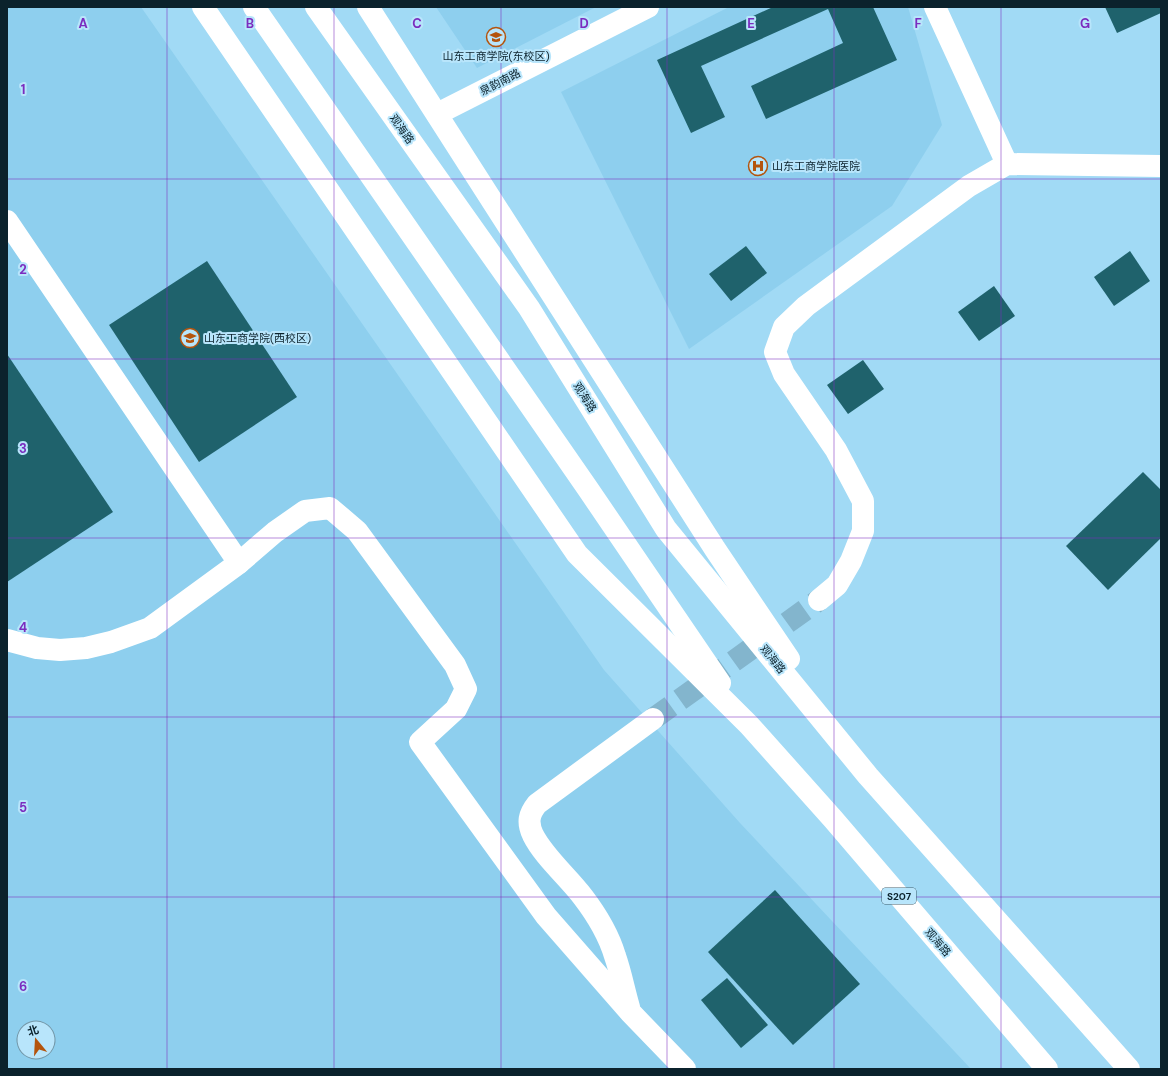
<svg xmlns="http://www.w3.org/2000/svg" width="1168" height="1076" font-family="'DM Sans','Noto Sans SC',sans-serif">
<style>
.built{fill:#8ecfee;fill-rule:evenodd}
.building{fill:#1f626c}
.lines{fill:none;stroke-linecap:round;stroke-linejoin:round}
.minor-tunnel{stroke:#83b5cd;stroke-width:22;stroke-dasharray:22 11;stroke-linecap:butt}
.minor{stroke:#fff;stroke-width:22}
.major{stroke:#fff;stroke-width:22}
.grid{fill:none;stroke:#7b2cbf;stroke-width:1;stroke-opacity:0.55}
.labels{text-anchor:middle;stroke-width:4;stroke-linejoin:round;paint-order:stroke}
.shield{fill:#b8e5fb;stroke:#3f5c6a;stroke-width:1}
.shield-label{font-size:10px;font-weight:bold;fill:#0b222c}
.poi-label{font-size:11px;fill:#0b222c;stroke:#b8e5fb;text-anchor:start}
.street-label{font-size:11px;fill:#0b222c;stroke:#b8e5fb}
.grid-label{font-size:13px;text-anchor:middle;font-weight:bold;fill:#7b2cbf;stroke:#b8e5fb;stroke-width:4;stroke-linejoin:round;paint-order:stroke}
</style>
<rect width="100%" height="100%" fill="#a1daf5"/>
<g class="built">
<path d="M 7,7 L 141,7 L 604,670 L 740,823 L 971,1069 L 7,1069 ZM 24,1028 L 48,1028 L 48,1052 L 24,1052 Z"/>
<path d="M 436,7 L 596,7 L 477,68 Z"/>
<path d="M 729,7 L 908,7 L 942,125 L 892,206 L 689,349 L 561,92 Z"/>
</g>
<g class="building">
<path d="M 773,7 L 873,7 L 897,60 L 766,119 L 751,86 L 843,43 L 828,9 L 701,66 L 725,117 L 691,133 L 657,60 Z"/>
<path d="M 1105,7 L 1161,7 L 1161,13 L 1117,33 Z"/>
<path d="M 746,246 L 767,273 L 731,301 L 709,274 Z"/>
<path d="M 1130,251 L 1150,281 L 1114,306 L 1094,277 Z"/>
<path d="M 207,261 L 297,397 L 199,462 L 109,325 Z"/>
<path d="M 994,286 L 1015,316 L 979,341 L 958,312 Z"/>
<path d="M 7,354 L 113,512 L 7,582 Z"/>
<path d="M 863,360 L 884,389 L 848,414 L 827,385 Z"/>
<path d="M 1143,472 L 1161,490 L 1161,538 L 1108,590 L 1066,546 Z"/>
<path d="M 775,890 L 860,984 L 793,1045 L 708,952 Z"/>
<path d="M 727,978 L 768,1025 L 741,1048 L 701,1000 Z"/>
</g>
<g class="lines">
<path class="minor-tunnel" d="M 653,719 L 819,600"/>
<g class="minor">
<path d="M 935,7 L 1007,164"/>
<path d="M 437,114 L 648,7"/>
<path d="M 7,221 L 239,563"/>
<path d="M 819,600 L 837,585 L 851,561 L 863,531 L 863,501 L 836,450 L 784,374 L 775,352 L 784,327 L 806,306 L 969,186 L 1007,164 L 1161,166"/>
<path d="M 7,640 L 37,648 L 60,650 L 86,648 L 111,642 L 150,628 L 239,563 L 275,532 L 305,511 L 330,508 L 357,531 L 455,665 L 466,689 L 456,709 L 420,742 L 546,916 L 630,1012 L 685,1069"/>
<path d="M 629,1007 C 624,990 621,973 615,956 C 609,936 596,914 583,897 C 568,877 544,857 533,835 C 527,822 529,814 537,804 L 653,719"/>
</g>
<g class="major">
<path d="M 203,7 L 577,554 L 749,725 L 833,819 L 1047,1069"/>
<path d="M 254,7 L 588,489 L 720,683"/>
<path d="M 316,7 L 529,308 L 666,529 L 868,776 L 1129,1069"/>
<path d="M 368,7 L 715,549 L 789,659"/>
</g>
</g>
<path class="grid" d="M 167,7 L 167,1069M 334,7 L 334,1069M 501,7 L 501,1069M 667,7 L 667,1069M 834,7 L 834,1069M 1001,7 L 1001,1069M 7,179 L 1161,179M 7,359 L 1161,359M 7,538 L 1161,538M 7,717 L 1161,717M 7,897 L 1161,897"/>
<defs>
<g id="university-ring" transform="scale(1)"><circle r="9.5" fill="#b8e5fb" stroke="#b4540d" stroke-width="1.5"/><path d="M0-5L7-2L0 1L-7-2ZM-4 1L0 2.5L4 1V4Q0 6-4 4Z" fill="#b4540d"/></g>
<g id="hospital-ring" transform="scale(1)"><circle r="9.5" fill="#b8e5fb" stroke="#b4540d" stroke-width="1.5"/><path d="M-5-5h3v3.5h4V-5h3V5h-3V1.5h-4V5h-3Z" fill="#b4540d"/></g>
</defs>
<g fill-rule="evenodd">
<use href="#university-ring" x="496" y="37"/>
<use href="#hospital-ring" x="758" y="166"/>
<use href="#university-ring" x="190" y="338"/>
</g>
<g class="labels">
<rect class="shield" x="882" y="888" width="34" height="16" rx="3"/>
<g class="shield-label">
<text x="899" y="900">S207</text>
</g>
<g class="poi-label">
<text x="496" y="60" text-anchor="middle">山东工商学院(东校区)</text>
<text x="772" y="170">山东工商学院医院</text>
<text x="204" y="342">山东工商学院(西校区)</text>
</g>
<g class="street-label">
<text transform="translate(500 82) rotate(-27)" y="4">泉韵南路</text>
<text transform="translate(402 129) rotate(55)" y="4">观海路</text>
<text transform="translate(585 397) rotate(58)" y="4">观海路</text>
<text transform="translate(773 659) rotate(51)" y="4">观海路</text>
<text transform="translate(938 942) rotate(49)" y="4">观海路</text>
</g>
</g>
<g class="grid-label">
<text x="83" y="28">A</text>
<text x="250" y="28">B</text>
<text x="417" y="28">C</text>
<text x="584" y="28">D</text>
<text x="751" y="28">E</text>
<text x="918" y="28">F</text>
<text x="1085" y="28">G</text>
<text x="23" y="94">1</text>
<text x="23" y="274">2</text>
<text x="23" y="453">3</text>
<text x="23" y="632">4</text>
<text x="23" y="812">5</text>
<text x="23" y="991">6</text>
</g>
<rect width="1168" height="1076" fill="none" stroke="#0b222c" stroke-width="16"/>
<g transform="translate(36 1040) rotate(342)"><circle r="19" fill="#b8e5fb" stroke="#7397a8"/>
<path d="M0-3L7 15L0 10L-7 15Z" fill="#b4540d"/>
<text y="-6" font-size="11" font-weight="bold" text-anchor="middle" fill="#0b222c">北</text>
</g>
</svg>
